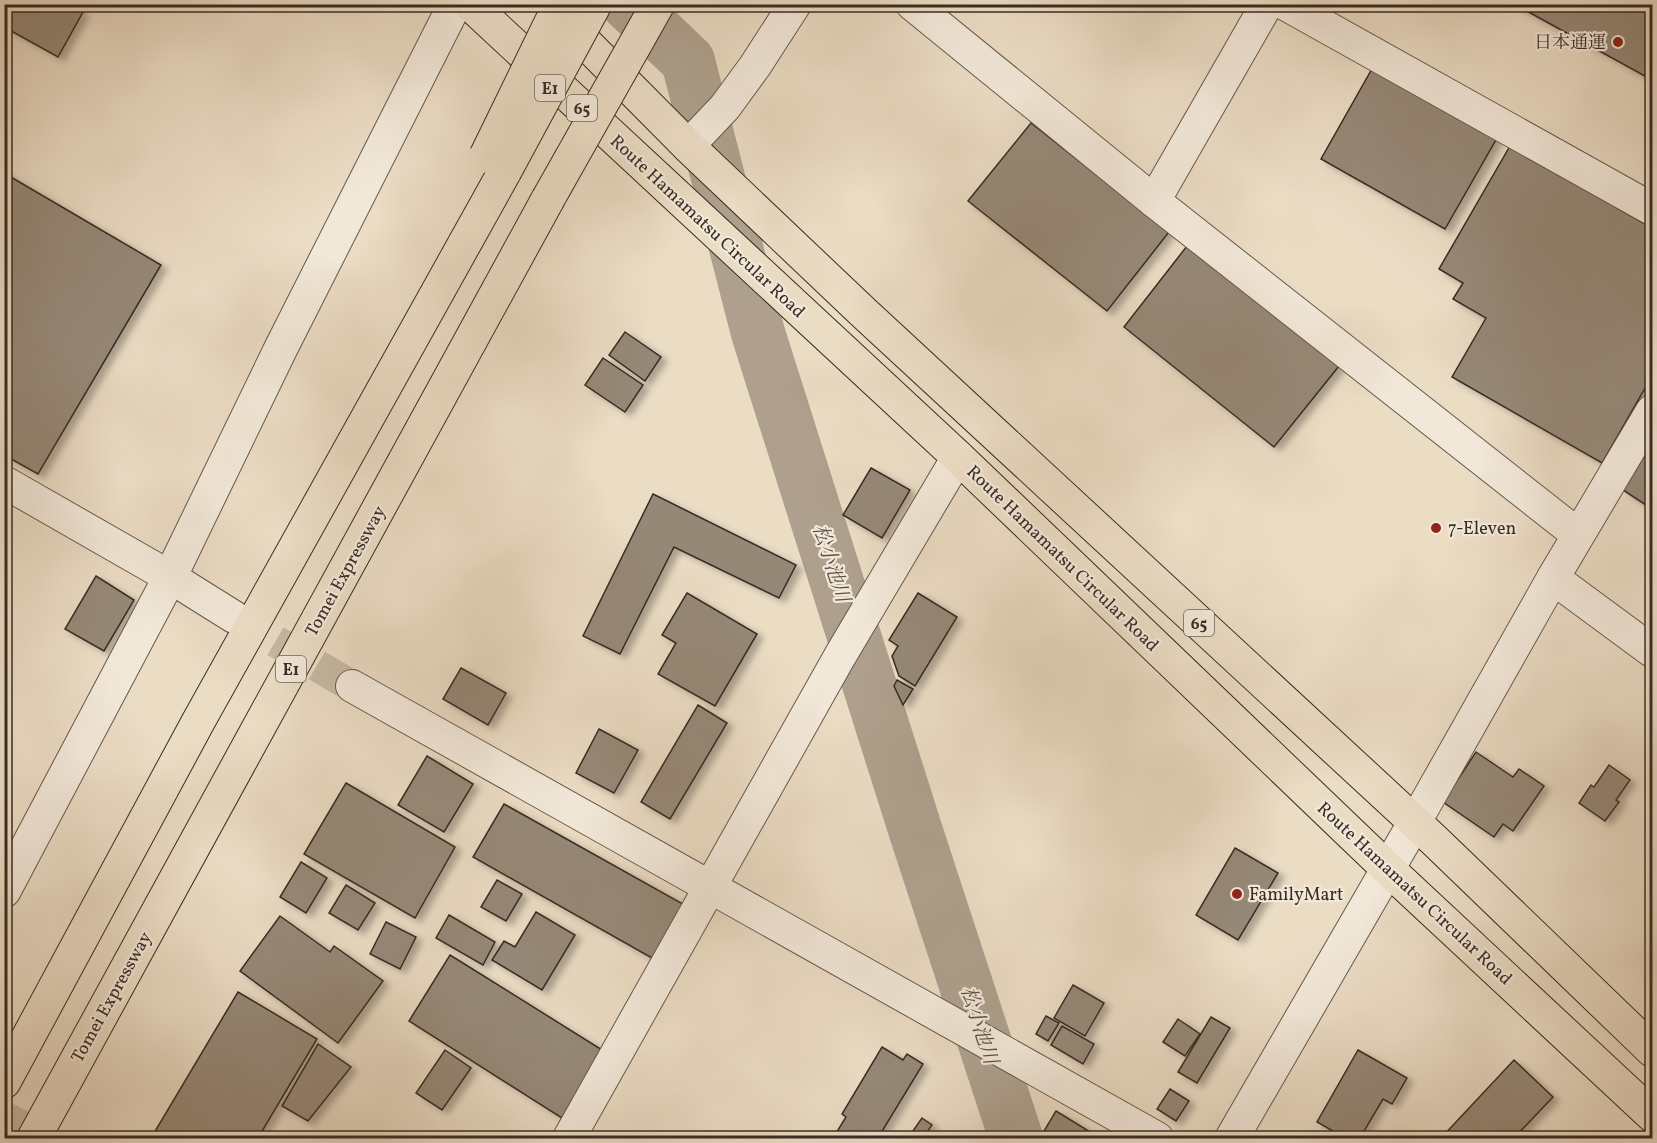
<svg xmlns="http://www.w3.org/2000/svg" width="1657" height="1143" font-family="Vollkorn,'Noto Serif JP',serif">
<style>
.lines{fill:none;stroke-linecap:round;stroke-linejoin:round}
.river{stroke:#aea08d;stroke-width:54}
.building{fill:#968877;stroke:#392c23;stroke-width:1.5;filter:url(#shadow)}
.minor-tunnel{stroke:#c7b9a4;stroke-width:32;stroke-dasharray:32 16;stroke-linecap:butt}
.minor-casing{stroke:#66584b;stroke-width:34}
.tertiary-casing{stroke:#66584b;stroke-width:35}
.primary-casing{stroke:#392c23;stroke-width:35}
.motorway-casing{stroke:#392c23;stroke-width:35}
.minor{stroke:#f2e8d9;stroke-width:32}
.tertiary{stroke:#f2e8d9;stroke-width:33}
.primary{stroke:#ebdcc4;stroke-width:33}
.motorway{stroke:#ebdcc4;stroke-width:33}
.motorway-bridge-casing{stroke:#392c23;stroke-width:35;stroke-linecap:butt}
.motorway-bridge{stroke:#ebdcc4;stroke-width:33}
.poi-dot{fill:#8f2418;stroke:#f2e8d9;stroke-width:2}
.labels{text-anchor:middle;stroke-width:4.5;stroke-linejoin:round;paint-order:stroke}
.shield{fill:#f2e8d9;stroke:#70645a;stroke-width:1.5}
.shield-label{font-size:16px;font-weight:bold;fill:#392c23}
.poi-label{font-size:18px;fill:#392c23;stroke:#f2e8d9;text-anchor:start}
.street-label{font-size:18px;fill:#392c23;stroke:#f2e8d9}
.water-label{font-size:20px;font-style:italic;fill:#5c4f43;stroke:#f2e8d9}
</style>
<defs>
<filter id="shadow"><feDropShadow dx="6" dy="4" stdDeviation="3" flood-color="#0004"/></filter>
</defs>
<rect width="100%" height="100%" fill="#ebdcc4"/>
<filter id="stains"><feTurbulence type="fractalNoise" baseFrequency=".00333" numOctaves="4"/><feColorMatrix values="0 0 0 0 .2 0 0 0 0 .09 0 0 0 0 .02 0 0 0 .5 -.17"/></filter>
<radialGradient id="worn" r=".72"><stop offset=".6" stop-color="#630" stop-opacity="0"/><stop offset="1" stop-color="#630" stop-opacity=".3"/></radialGradient>
<g class="lines">
<path class="river" d="M 628,4 L 688,61 L 758,333 L 915,829 L 1016,1138"/>
</g>
<g class="building">
<path d="M 4,4 L 70,4 L 83,12 L 58,57 L 4,27 Z"/>
<path d="M 1514,4 L 1652,4 L 1652,80 Z"/>
<path d="M 1373,67 L 1497,138 L 1445,229 L 1321,159 Z"/>
<path d="M 1031,123 L 1169,232 L 1107,311 L 968,201 Z"/>
<path d="M 1510,146 L 1652,228 L 1652,376 L 1602,463 L 1452,377 L 1486,318 L 1453,299 L 1463,283 L 1439,269 Z"/>
<path d="M 4,173 L 161,265 L 38,474 L 4,455 Z"/>
<path d="M 1187,246 L 1339,366 L 1274,447 L 1124,327 Z"/>
<path d="M 625,332 L 661,357 L 645,381 L 609,355 Z"/>
<path d="M 603,358 L 643,385 L 625,412 L 585,385 Z"/>
<path d="M 1652,443 L 1652,509 L 1623,490 Z"/>
<path d="M 871,468 L 910,490 L 882,538 L 843,515 Z"/>
<path d="M 653,494 L 796,565 L 779,598 L 674,547 L 620,654 L 583,636 Z"/>
<path d="M 96,576 L 134,600 L 104,651 L 65,629 Z"/>
<path d="M 687,593 L 757,634 L 715,706 L 658,674 L 676,643 L 662,635 Z"/>
<path d="M 918,593 L 957,617 L 915,686 L 899,676 L 892,656 L 898,646 L 889,640 Z"/>
<path d="M 461,668 L 506,693 L 488,725 L 443,699 Z"/>
<path d="M 897,680 L 913,689 L 903,705 L 894,686 Z"/>
<path d="M 698,705 L 727,723 L 670,819 L 641,802 Z"/>
<path d="M 599,729 L 638,750 L 614,793 L 576,773 Z"/>
<path d="M 1476,752 L 1513,777 L 1519,769 L 1544,786 L 1513,831 L 1503,824 L 1494,837 L 1443,802 Z"/>
<path d="M 427,756 L 473,784 L 444,832 L 398,805 Z"/>
<path d="M 1609,765 L 1630,780 L 1616,800 L 1619,802 L 1605,821 L 1579,803 L 1591,785 L 1594,787 Z"/>
<path d="M 346,783 L 455,847 L 415,918 L 304,854 Z"/>
<path d="M 504,804 L 690,908 L 659,962 L 473,857 Z"/>
<path d="M 1235,848 L 1278,873 L 1238,940 L 1196,915 Z"/>
<path d="M 301,862 L 327,878 L 306,913 L 280,897 Z"/>
<path d="M 497,880 L 522,894 L 506,921 L 481,907 Z"/>
<path d="M 346,885 L 375,903 L 358,930 L 329,913 Z"/>
<path d="M 536,912 L 575,935 L 542,990 L 492,960 L 504,941 L 515,947 Z"/>
<path d="M 449,915 L 495,942 L 483,965 L 436,938 Z"/>
<path d="M 280,916 L 330,952 L 334,946 L 383,981 L 338,1043 L 240,971 Z"/>
<path d="M 386,922 L 416,937 L 400,969 L 370,954 Z"/>
<path d="M 450,955 L 607,1053 L 565,1120 L 409,1021 Z"/>
<path d="M 1073,985 L 1104,1003 L 1085,1036 L 1054,1018 Z"/>
<path d="M 238,992 L 317,1039 L 258,1138 L 151,1138 Z"/>
<path d="M 1046,1016 L 1059,1023 L 1048,1041 L 1036,1034 Z"/>
<path d="M 1211,1017 L 1230,1028 L 1197,1083 L 1178,1072 Z"/>
<path d="M 1178,1019 L 1200,1034 L 1185,1056 L 1163,1042 Z"/>
<path d="M 1062,1026 L 1094,1044 L 1083,1064 L 1051,1045 Z"/>
<path d="M 318,1044 L 351,1067 L 308,1121 L 282,1106 Z"/>
<path d="M 882,1047 L 903,1060 L 907,1054 L 923,1064 L 878,1138 L 833,1138 L 846,1117 L 842,1114 Z"/>
<path d="M 445,1050 L 471,1068 L 442,1110 L 416,1093 Z"/>
<path d="M 1358,1050 L 1407,1078 L 1392,1104 L 1383,1099 L 1360,1138 L 1345,1138 L 1317,1122 Z"/>
<path d="M 1514,1060 L 1553,1097 L 1514,1138 L 1441,1138 Z"/>
<path d="M 1170,1089 L 1189,1101 L 1176,1121 L 1157,1109 Z"/>
<path d="M 1056,1111 L 1100,1138 L 1056,1138 L 1044,1131 Z"/>
<path d="M 922,1118 L 932,1125 L 923,1138 L 908,1138 Z"/>
</g>
<g class="lines">
<g class="minor-tunnel">
<path d="M 234,617 L 352,686"/>
<path d="M 4,1117 L 43,1138"/>
</g>
<g class="minor-casing">
<g id="minor">
<path d="M 912,4 L 1154,201 L 1577,534"/>
<path d="M 1285,4 L 1652,209"/>
<path d="M 688,146 L 725,107 L 755,66 L 795,4"/>
<path d="M 1154,201 L 1267,4"/>
<path d="M 4,482 L 170,577 L 234,617"/>
<path d="M 1553,578 L 1652,411"/>
<path d="M 352,686 L 1157,1138"/>
<path d="M 1415,822 L 1553,578 L 1652,651"/>
<path d="M 569,1138 L 840,656 L 958,457"/>
</g>
</g>
<g class="tertiary-casing">
<g id="tertiary">
<path d="M 4,891 L 170,577 L 281,348 L 455,4"/>
<path d="M 1232,1138 L 1415,822"/>
</g>
</g>
<g class="primary-casing">
<g id="primary">
<path d="M 470,4 L 958,457 L 1388,869 L 1652,1115"/>
<path d="M 559,16 L 688,146 L 864,313 L 1434,840 L 1652,1050"/>
</g>
</g>
<g class="motorway-casing">
<g id="motorway">
<path d="M 4,1082 L 198,722 L 505,171"/>
<path d="M 34,1138 L 548,199"/>
</g>
</g>
<use href="#minor" class="minor"/>
<use href="#tertiary" class="tertiary"/>
<use href="#primary" class="primary"/>
<use href="#motorway" class="motorway"/>
<g class="motorway-bridge-casing">
<g id="motorway-bridge">
<path d="M 486,156 L 560,4"/>
<path d="M 505,171 L 595,4"/>
<path d="M 548,199 L 658,4"/>
</g>
</g>
<use href="#motorway-bridge" class="motorway-bridge"/>
</g>
<g class="poi-dot">
<circle cx="1618" cy="42" r="6"/>
<circle cx="1436" cy="528" r="6"/>
<circle cx="1237" cy="894" r="6"/>
</g>
<g class="labels">
<g class="shield">
<rect x="535" y="75" width="30" height="26" rx="4.5"/>
<rect x="567" y="95" width="30" height="26" rx="4.5"/>
<rect x="1184" y="610" width="30" height="26" rx="4.5"/>
<rect x="276" y="656" width="30" height="26" rx="4.5"/>
</g>
<g class="shield-label">
<text x="550" y="94">E1</text>
<text x="582" y="114">65</text>
<text x="1199" y="629">65</text>
<text x="291" y="675">E1</text>
</g>
<g class="poi-label">
<text x="1606" y="48" text-anchor="end">日本通運</text>
<text x="1448" y="534">7-Eleven</text>
<text x="1249" y="900">FamilyMart</text>
</g>
<g class="street-label">
<text transform="translate(708 226) rotate(43)" y="6">Route Hamamatsu Circular Road</text>
<text transform="translate(1063 558) rotate(44)" y="6">Route Hamamatsu Circular Road</text>
<text transform="translate(345 571) rotate(-61)" y="6">Tomei Expressway</text>
<text transform="translate(1415 893) rotate(43)" y="6">Route Hamamatsu Circular Road</text>
<text transform="translate(111 997) rotate(-61)" y="6">Tomei Expressway</text>
</g>
<g class="water-label">
<text transform="translate(832 563) rotate(72)" y="7">松小池川</text>
<text transform="translate(980 1025) rotate(72)" y="7">松小池川</text>
</g>
</g>
<rect width="1657" height="1143" fill="none" stroke="#ebdcc4" stroke-width="24"/>
<rect x="6" y="6" width="1645" height="1131" fill="none" stroke="#392c23" stroke-width="3"/>
<rect x="12" y="12" width="1633" height="1119" fill="none" stroke="#392c23" stroke-width="1.5"/>
<rect width="100%" height="100%" filter="url(#stains)"/>
<rect width="100%" height="100%" fill="url(#worn)"/>
</svg>
